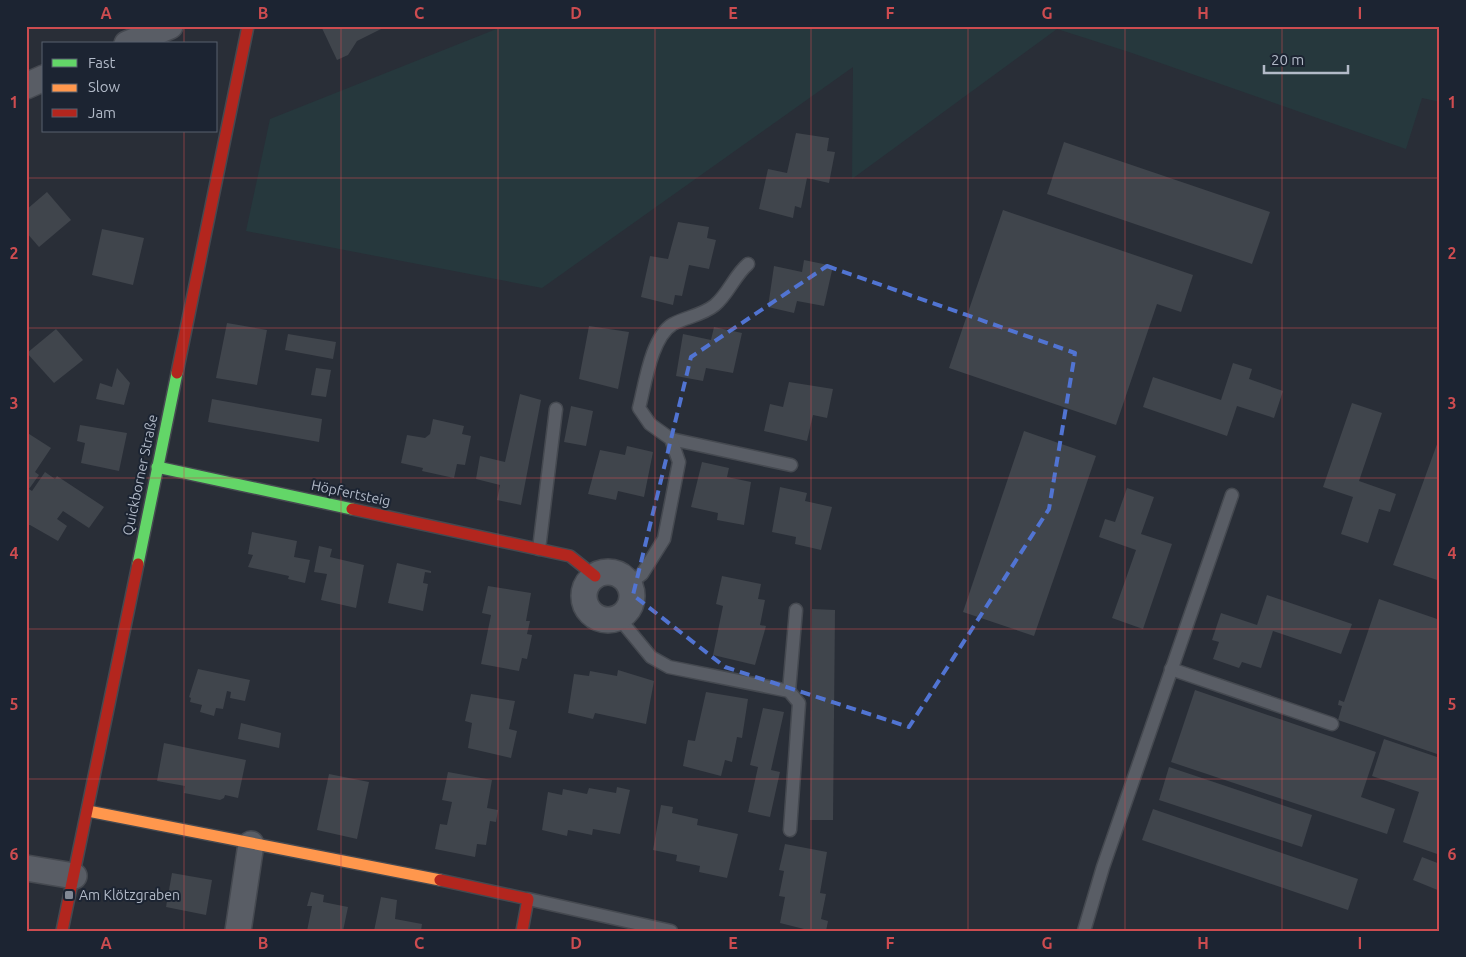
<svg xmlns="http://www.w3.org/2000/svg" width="1466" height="957" font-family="Ubuntu,sans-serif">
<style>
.green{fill:#26383d}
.building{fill:#40454c}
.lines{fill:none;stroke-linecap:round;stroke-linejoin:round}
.lane-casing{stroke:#454950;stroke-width:15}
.street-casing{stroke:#454950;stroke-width:28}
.fast-casing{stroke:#454950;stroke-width:14}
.slow-casing{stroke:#454950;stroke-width:14}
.jam-casing{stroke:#454950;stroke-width:14}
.lane{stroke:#595d65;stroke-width:12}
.street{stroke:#595d65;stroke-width:25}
.fast{stroke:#63d668;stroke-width:11}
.slow{stroke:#ff974d;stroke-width:11}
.jam{stroke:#b3261e;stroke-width:11}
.marked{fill:none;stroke:#5174d2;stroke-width:4;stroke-dasharray:10 6;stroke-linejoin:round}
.grid{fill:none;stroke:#cd4c50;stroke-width:1;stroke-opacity:0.55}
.poi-dot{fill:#828995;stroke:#1c2432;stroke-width:2}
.labels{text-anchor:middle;stroke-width:4;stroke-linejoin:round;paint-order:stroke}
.street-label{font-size:14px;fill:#b2bac8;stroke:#1c2432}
.poi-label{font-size:14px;fill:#b2bac8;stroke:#1c2432;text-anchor:start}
.neatline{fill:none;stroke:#cd4c50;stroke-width:2}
.grid-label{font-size:16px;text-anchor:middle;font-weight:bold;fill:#cd4c50}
</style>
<rect width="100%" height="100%" fill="#292e37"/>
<path class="green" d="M 504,26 L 1440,26 L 1440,102 L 1422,98 L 1406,149 L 1129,52 L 1057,29 L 852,179 L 853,67 L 542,288 L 246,231 L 270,119 Z"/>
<g class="building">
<path d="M 321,26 L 380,26 L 381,29 L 357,41 L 348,55 L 337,60 Z"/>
<path d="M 796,133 L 829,138 L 827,151 L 835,152 L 829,183 L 807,178 L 801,208 L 795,206 L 793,218 L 759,209 L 768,169 L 787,173 Z"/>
<path d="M 1064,142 L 1270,212 L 1252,264 L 1047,194 Z"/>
<path d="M 47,192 L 71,220 L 39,247 L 26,232 L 26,210 Z"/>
<path d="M 1003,210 L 1193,275 L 1181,312 L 1157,304 L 1116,425 L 949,368 Z"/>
<path d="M 678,222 L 709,227 L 707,238 L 716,240 L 709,269 L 689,265 L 682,296 L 675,295 L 673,305 L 641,297 L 650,256 L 668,259 Z"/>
<path d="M 102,229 L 144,238 L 133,285 L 92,275 Z"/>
<path d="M 804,260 L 833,266 L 824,306 L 797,301 L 794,313 L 768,307 L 774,266 L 802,272 Z"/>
<path d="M 227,323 L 267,330 L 257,385 L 216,378 Z"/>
<path d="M 589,326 L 629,332 L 618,389 L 579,379 Z"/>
<path d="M 714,327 L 742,333 L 733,373 L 706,368 L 703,381 L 676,376 L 683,334 L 711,340 Z"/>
<path d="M 56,329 L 83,360 L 54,383 L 27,353 Z"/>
<path d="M 288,334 L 336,342 L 333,359 L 285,350 Z"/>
<path d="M 1233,363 L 1252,369 L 1249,379 L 1283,391 L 1274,418 L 1237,406 L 1227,436 L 1143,407 L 1153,377 L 1221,400 Z"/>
<path d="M 117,368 L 130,383 L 124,405 L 96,399 L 100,383 L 112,387 Z"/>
<path d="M 316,368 L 331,370 L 326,397 L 311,395 Z"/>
<path d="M 789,382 L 833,389 L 827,418 L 813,415 L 807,441 L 764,431 L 770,404 L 783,407 Z"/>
<path d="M 520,394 L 541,400 L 521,505 L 497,500 L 500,485 L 476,479 L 480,456 L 505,462 Z"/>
<path d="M 212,399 L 322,419 L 319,442 L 208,422 Z"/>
<path d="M 1352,403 L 1382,413 L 1359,481 L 1396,494 L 1390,512 L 1379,509 L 1368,543 L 1341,534 L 1353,497 L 1323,487 Z"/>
<path d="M 571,406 L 593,411 L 586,446 L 564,442 Z"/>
<path d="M 433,419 L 464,426 L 462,434 L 471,436 L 465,465 L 457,464 L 454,478 L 422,471 L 423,468 L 401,463 L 407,435 L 425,438 L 430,434 Z"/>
<path d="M 80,425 L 127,433 L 119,471 L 81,463 L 85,443 L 77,441 Z"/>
<path d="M 1024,431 L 1096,456 L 1034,636 L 963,612 Z"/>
<path d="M 26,432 L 51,448 L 35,472 L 39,475 L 29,489 L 32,491 L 45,472 L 55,479 L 57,476 L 104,507 L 89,528 L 63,511 L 57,519 L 67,526 L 58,541 L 30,525 L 26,525 Z"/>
<path d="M 1440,436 L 1440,581 L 1393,565 Z"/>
<path d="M 627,446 L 653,452 L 644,497 L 618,491 L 616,500 L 588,494 L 600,450 L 625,455 Z"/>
<path d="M 702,462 L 729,468 L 727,477 L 751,482 L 744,525 L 717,520 L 718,513 L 691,507 Z"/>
<path d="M 780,487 L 807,493 L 805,501 L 832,507 L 821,550 L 795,544 L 796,537 L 772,532 Z"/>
<path d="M 1127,488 L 1154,497 L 1141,534 L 1172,544 L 1143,629 L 1112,618 L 1136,550 L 1099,537 L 1105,519 L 1115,522 Z"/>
<path d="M 252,532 L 297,541 L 294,557 L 310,560 L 305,583 L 288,579 L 289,576 L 248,567 L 253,555 L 248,554 Z"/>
<path d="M 319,546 L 332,549 L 330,557 L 364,565 L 356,608 L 321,600 L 327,574 L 314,572 Z"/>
<path d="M 397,563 L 431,571 L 431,573 L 425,572 L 423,583 L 428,584 L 423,611 L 388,603 Z"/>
<path d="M 722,576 L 761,584 L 758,599 L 765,600 L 760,625 L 766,626 L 755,665 L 713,655 L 723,606 L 716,604 Z"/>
<path d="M 488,586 L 531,593 L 526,621 L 530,621 L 527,634 L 532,635 L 527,659 L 522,658 L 519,671 L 481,664 L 491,615 L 482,613 Z"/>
<path d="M 1267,595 L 1352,624 L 1341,654 L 1273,631 L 1261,668 L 1242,662 L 1239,668 L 1213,659 L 1219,642 L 1212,640 L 1221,613 L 1257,625 Z"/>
<path d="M 1379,599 L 1440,620 L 1440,755 L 1338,720 L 1342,706 L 1338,705 L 1339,700 L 1344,702 Z"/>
<path d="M 812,609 L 835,610 L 833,820 L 810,820 Z"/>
<path d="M 198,669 L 250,680 L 245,701 L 230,698 L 231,692 L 227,691 L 223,709 L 216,708 L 214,716 L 200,712 L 202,705 L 190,702 L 191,698 L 189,697 Z"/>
<path d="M 618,670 L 654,681 L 646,724 L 595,713 L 593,719 L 568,713 L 574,674 L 589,676 L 590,671 L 617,676 Z"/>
<path d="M 1195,690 L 1376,752 L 1361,797 L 1395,809 L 1387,834 L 1171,762 Z"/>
<path d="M 706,692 L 748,699 L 742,738 L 737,737 L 732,762 L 725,760 L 721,776 L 683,766 L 688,740 L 695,741 Z"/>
<path d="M 471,694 L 515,701 L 509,729 L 517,731 L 511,758 L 468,748 L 472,723 L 465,721 Z"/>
<path d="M 763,708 L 784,712 L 771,770 L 780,772 L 770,817 L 748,812 L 758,767 L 750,765 Z"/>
<path d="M 241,723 L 281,733 L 279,748 L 238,739 Z"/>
<path d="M 1384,739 L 1440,758 L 1440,855 L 1403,842 L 1419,792 L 1372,776 Z"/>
<path d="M 164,743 L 246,760 L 238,798 L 225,795 L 224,798 L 220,800 L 184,793 L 185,786 L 157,781 Z"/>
<path d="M 1169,767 L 1312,815 L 1302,847 L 1159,800 Z"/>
<path d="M 448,772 L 492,780 L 487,808 L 498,810 L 496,822 L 490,821 L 486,845 L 477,844 L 475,857 L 435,849 L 440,824 L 447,825 L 452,802 L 442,800 Z"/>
<path d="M 329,774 L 369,782 L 357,839 L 317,830 Z"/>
<path d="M 617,787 L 630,790 L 620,834 L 593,829 L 592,835 L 568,830 L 567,836 L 542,830 L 548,792 L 562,795 L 563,789 L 587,794 L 589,788 L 616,793 Z"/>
<path d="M 661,805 L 673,807 L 672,813 L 698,819 L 697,825 L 738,834 L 727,878 L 699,872 L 700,866 L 676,861 L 677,855 L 653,850 Z"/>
<path d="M 1153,809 L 1358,879 L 1348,910 L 1142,840 Z"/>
<path d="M 785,844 L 827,852 L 820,893 L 826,894 L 821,919 L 828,921 L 826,931 L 812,931 L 780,923 L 785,897 L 779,896 L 784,871 L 779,870 Z"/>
<path d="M 1422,857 L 1440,864 L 1440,891 L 1413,880 Z"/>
<path d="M 172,873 L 212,880 L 206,915 L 166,907 Z"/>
<path d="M 311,892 L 324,895 L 323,902 L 348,907 L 343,931 L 307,931 L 312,906 L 307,906 Z"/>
<path d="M 381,897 L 397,900 L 395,919 L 422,924 L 421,931 L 374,931 Z"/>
</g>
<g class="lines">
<g class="lane-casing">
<g id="lane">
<path d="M 671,439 L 791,465"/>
<path d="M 539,549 L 556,409"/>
<path d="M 629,584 L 642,574 L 664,539 L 679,462 L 671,439 L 650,424 L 639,408 C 645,385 651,337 673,324 C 686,317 703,315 715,305 C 729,293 734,276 748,264"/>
<path d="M 618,617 L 651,657 L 669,667 L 789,691 L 799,703 L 790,830"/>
<path d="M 1171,669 L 1332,724"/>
<path d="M 789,691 L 796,610"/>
<path d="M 528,899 L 671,931"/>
<path d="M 1084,931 L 1103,867 L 1232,495"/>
</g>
</g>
<g class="street-casing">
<g id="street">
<path d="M 127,44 L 170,26"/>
<path d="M 26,86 L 44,78"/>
<circle cx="608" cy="596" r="24"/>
<path d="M 26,868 L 74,876"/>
<path d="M 238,931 L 251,844"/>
</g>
</g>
<g class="fast-casing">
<g id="fast">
<path d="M 157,467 L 352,509"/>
<path d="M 138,564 L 177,373"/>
</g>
</g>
<g class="slow-casing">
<path id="slow" d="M 88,811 L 440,880"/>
</g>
<g class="jam-casing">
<g id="jam">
<path d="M 177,373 L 248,26"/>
<path d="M 352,509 L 570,556 L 595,576"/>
<path d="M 440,880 L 528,899 L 522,931"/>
<path d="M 62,931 L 138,564"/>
</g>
</g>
<use href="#lane" class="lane"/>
<use href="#street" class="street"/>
<use href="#fast" class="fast"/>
<use href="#slow" class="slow"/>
<use href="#jam" class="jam"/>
</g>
<path class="marked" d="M 827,266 L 1075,353 L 1049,509 L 909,727 L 725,667 L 633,595 L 691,357 Z"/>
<path class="grid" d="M 184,26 L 184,44M 341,26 L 341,931M 498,26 L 498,931M 655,26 L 655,931M 811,26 L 811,931M 968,26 L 968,931M 1125,26 L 1125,931M 1282,26 L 1282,931M 184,131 L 184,931M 26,178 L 1440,178M 26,328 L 1440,328M 26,478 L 1440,478M 26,629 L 1440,629M 26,779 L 1440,779"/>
<rect class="poi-dot" x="64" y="890" width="10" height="10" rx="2.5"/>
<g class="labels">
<g class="street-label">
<text transform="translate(140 475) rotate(-78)" y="5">Quickborner Straße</text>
<text transform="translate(351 493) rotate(12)" y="5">Höpfertsteig</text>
</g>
<g class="poi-label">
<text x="79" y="900">Am Klötzgraben</text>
</g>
</g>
<rect width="1466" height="957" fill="none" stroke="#1c2432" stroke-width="55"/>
<rect x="42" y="42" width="175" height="90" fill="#1c2432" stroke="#58606e"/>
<rect x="52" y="59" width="25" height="8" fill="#63d668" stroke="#58606e"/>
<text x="88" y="68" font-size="15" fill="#b2bac8">Fast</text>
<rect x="52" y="84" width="25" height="8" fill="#ff974d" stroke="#58606e"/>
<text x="88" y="92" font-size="15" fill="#b2bac8">Slow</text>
<rect x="52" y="109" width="25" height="8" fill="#b3261e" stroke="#58606e"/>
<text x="88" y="118" font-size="15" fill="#b2bac8">Jam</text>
<path d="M1264 65v8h84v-8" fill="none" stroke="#b2bac8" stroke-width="2.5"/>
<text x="1271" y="65" font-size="15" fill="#b2bac8" stroke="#1c2432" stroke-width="4" paint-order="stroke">20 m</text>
<rect x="28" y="28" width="1410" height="902" class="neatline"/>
<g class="grid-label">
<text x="106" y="19">A</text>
<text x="263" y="19">B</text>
<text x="419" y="19">C</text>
<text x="576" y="19">D</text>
<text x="733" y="19">E</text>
<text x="890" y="19">F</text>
<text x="1047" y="19">G</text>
<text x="1203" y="19">H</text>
<text x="1360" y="19">I</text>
<text x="14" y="108">1</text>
<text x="1452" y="108">1</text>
<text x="14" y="259">2</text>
<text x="1452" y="259">2</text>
<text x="14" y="409">3</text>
<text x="1452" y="409">3</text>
<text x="14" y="559">4</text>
<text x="1452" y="559">4</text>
<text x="14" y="710">5</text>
<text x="1452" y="710">5</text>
<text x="14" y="860">6</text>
<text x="1452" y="860">6</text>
<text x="106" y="949">A</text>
<text x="263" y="949">B</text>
<text x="419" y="949">C</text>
<text x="576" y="949">D</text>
<text x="733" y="949">E</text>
<text x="890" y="949">F</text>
<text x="1047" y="949">G</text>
<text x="1203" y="949">H</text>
<text x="1360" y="949">I</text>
</g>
</svg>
